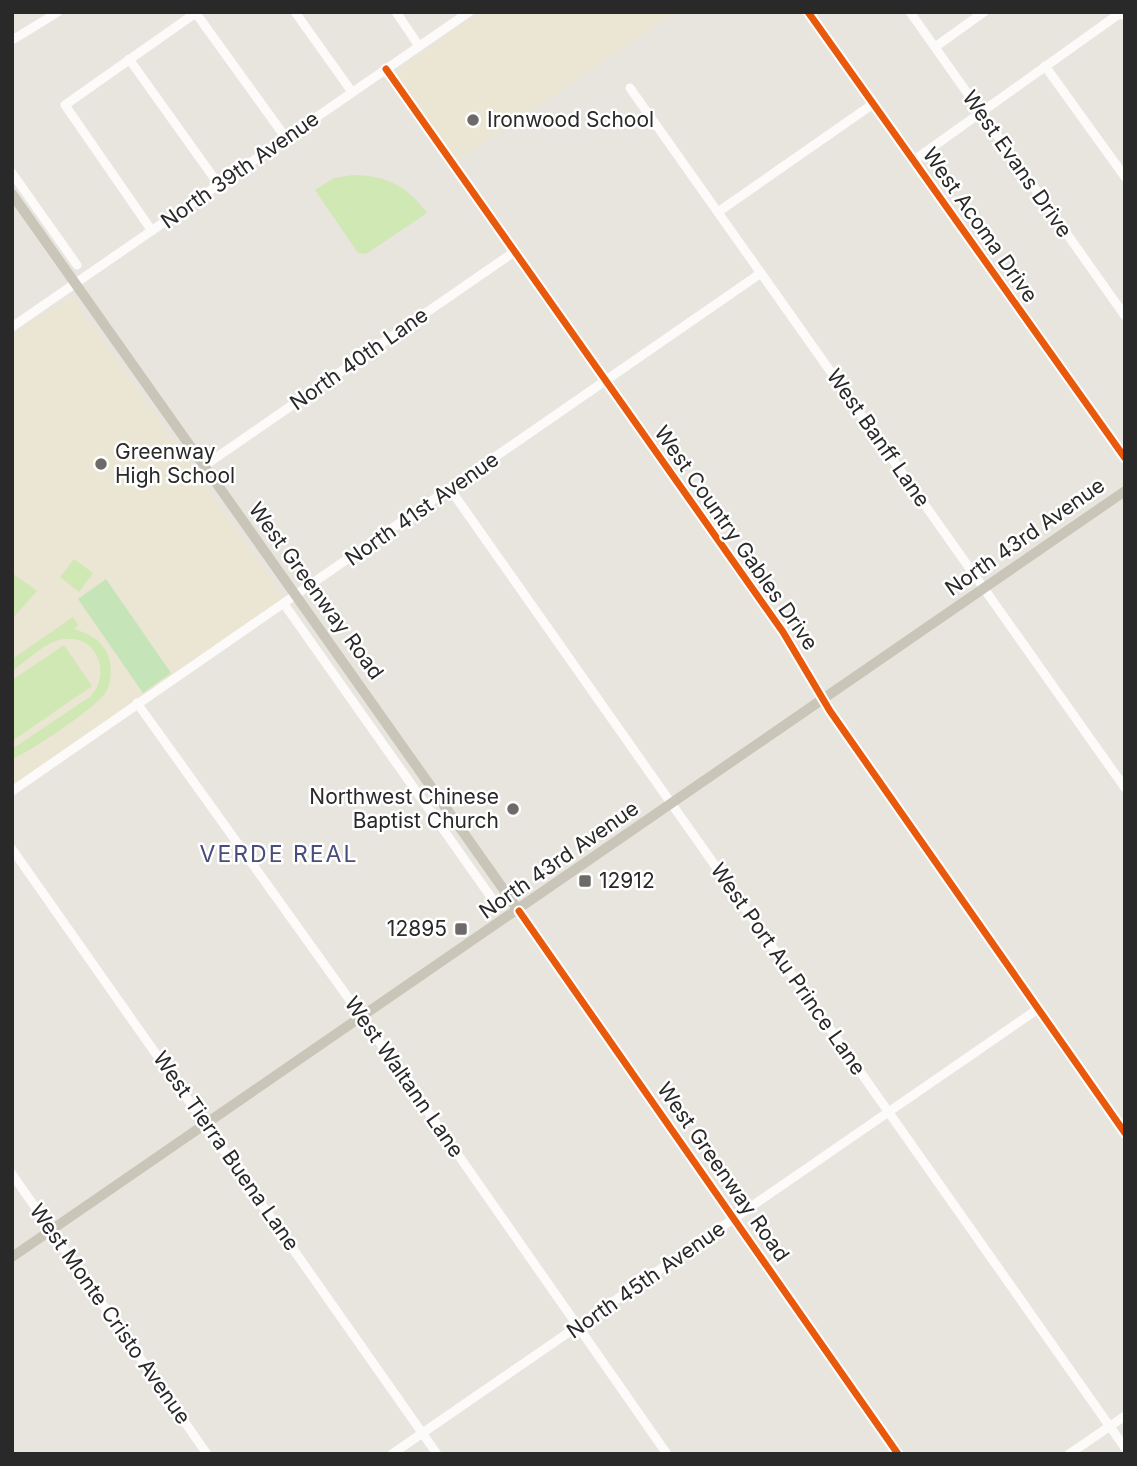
<svg xmlns="http://www.w3.org/2000/svg" width="1137" height="1466" font-family="Inter,sans-serif">
<style>
.education{fill:#ebe6d3}
.grass{fill:#c5e4b7}
.pitch{fill:#d0e8b4}
.lines{fill:none;stroke-linecap:round;stroke-linejoin:round}
.minor{stroke:#fcfbfa;stroke-width:9}
.major{stroke:#c9c6b9;stroke-width:10}
.cycleway-casing{stroke:#fff;stroke-width:11}
.cycleway{stroke:#e8590c;stroke-width:7}
.poi-dot{fill:#6c6b69;stroke:#fff;stroke-width:2.5}
.labels{text-anchor:middle;stroke-width:5;stroke-linejoin:round;paint-order:stroke}
.poi-label{font-size:21px;fill:#292929;stroke:#fff;text-anchor:start}
.street-label{font-size:21px;fill:#292929;stroke:#fff}
.neighbourhood-label{font-size:23px;letter-spacing:2px;fill:#494d7b;stroke:#fff}
</style>
<rect width="100%" height="100%" fill="#e8e5df"/>
<g class="education">
<path d="M 479,12 L 675,12 L 457,161 L 395,73 Z"/>
<path d="M 69,298 L 75,301 L 283,596 L 283,599 L 12,786 L 12,334 Z"/>
</g>
<path class="grass" d="M 106,579 L 171,673 L 143,693 L 78,599 Z"/>
<g class="pitch">
<path d="M 353,175 C 386,175 407,186 427,213 L 366,254 L 358,253 L 315,190 L 334,178 Z"/>
<path d="M 74,559 L 93,573 L 79,592 L 60,577 Z"/>
<path d="M 12,573 L 37,591 L 12,619 Z"/>
<path d="M 73,617 L 78,625 L 74,629 C 88,633 102,640 108,655 C 112,667 112,680 106,692 C 97,707 30,752 12,759 L 12,749 L 91,696 C 111,674 98,635 64,639 C 46,641 27,661 12,671 L 12,659 Z"/>
<path d="M 64,645 L 92,686 L 12,741 L 12,680 Z"/>
</g>
<g class="lines">
<g class="minor">
<path d="M 195,12 L 286,138"/>
<path d="M 295,12 L 352,92"/>
<path d="M 396,12 L 419,46"/>
<path d="M 808,12 L 1125,458"/>
<path d="M 910,12 L 1125,316"/>
<path d="M 12,37 L 14,39 L 58,12"/>
<path d="M 935,47 L 984,12"/>
<path d="M 129,59 L 219,185"/>
<path d="M 1045,66 L 1125,177"/>
<path d="M 386,69 L 783,632 L 830,711 L 1125,1133"/>
<path d="M 630,88 L 1125,788"/>
<path d="M 913,161 L 1116,16 L 1122,14 L 1125,16"/>
<path d="M 12,173 L 77,265"/>
<path d="M 718,212 L 873,104"/>
<path d="M 152,231 L 65,105 L 197,12"/>
<path d="M 12,327 L 469,12"/>
<path d="M 204,466 L 514,252"/>
<path d="M 450,489 L 1125,1448"/>
<path d="M 284,604 L 493,900"/>
<path d="M 137,703 L 362,1017 L 667,1454"/>
<path d="M 12,791 L 761,273"/>
<path d="M 12,849 L 437,1454"/>
<path d="M 12,1174 L 207,1454"/>
<path d="M 392,1454 L 1038,1009"/>
<path d="M 1069,1454 L 1125,1416"/>
</g>
<g class="major">
<path d="M 12,194 L 528,924 L 898,1454"/>
<path d="M 12,1257 L 1125,491"/>
</g>
<g class="cycleway-casing">
<g id="cycleway">
<path d="M 808,12 L 1125,458"/>
<path d="M 386,69 L 783,632 L 830,711 L 1125,1133"/>
<path d="M 519,911 L 898,1454"/>
</g>
</g>
<use href="#cycleway" class="cycleway"/>
</g>
<g class="poi-dot">
<circle cx="473" cy="120" r="7"/>
<circle cx="101" cy="464" r="7"/>
<circle cx="513" cy="809" r="7"/>
<rect x="578" y="874" width="14" height="14" rx="3.5"/>
<rect x="454" y="922" width="14" height="14" rx="3.5"/>
</g>
<g class="labels">
<g class="poi-label">
<text x="487" y="127">Ironwood School</text>
<text x="115" y="459">Greenway<tspan x="115" dy="24">High School</tspan></text>
<text x="499" y="804" text-anchor="end">Northwest Chinese<tspan x="499" dy="24">Baptist Church</tspan></text>
<text x="599" y="888">12912</text>
<text x="447" y="936" text-anchor="end">12895</text>
</g>
<g class="street-label">
<text transform="translate(1017 164) rotate(55)" y="7">West Evans Drive</text>
<text transform="translate(240 170) rotate(-35)" y="7">North 39th Avenue</text>
<text transform="translate(980 225) rotate(55)" y="7">West Acoma Drive</text>
<text transform="translate(359 359) rotate(-35)" y="7">North 40th Lane</text>
<text transform="translate(878 438) rotate(55)" y="7">West Banff Lane</text>
<text transform="translate(422 509) rotate(-35)" y="7">North 41st Avenue</text>
<text transform="translate(1025 537) rotate(-35)" y="7">North 43rd Avenue</text>
<text transform="translate(736 538) rotate(55)" y="7">West Country Gables Drive</text>
<text transform="translate(316 591) rotate(54)" y="7">West Greenway Road</text>
<text transform="translate(559 860) rotate(-35)" y="7">North 43rd Avenue</text>
<text transform="translate(788 969) rotate(55)" y="7">West Port Au Prince Lane</text>
<text transform="translate(404 1077) rotate(55)" y="7">West Waltann Lane</text>
<text transform="translate(226 1151) rotate(55)" y="7">West Tierra Buena Lane</text>
<text transform="translate(723 1172) rotate(55)" y="7">West Greenway Road</text>
<text transform="translate(646 1280) rotate(-35)" y="7">North 45th Avenue</text>
<text transform="translate(110 1314) rotate(55)" y="7">West Monte Cristo Avenue</text>
</g>
<g class="neighbourhood-label">
<text x="279" y="862">VERDE REAL</text>
</g>
</g>
<rect width="1137" height="1466" fill="none" stroke="#292929" stroke-width="28"/>
</svg>
